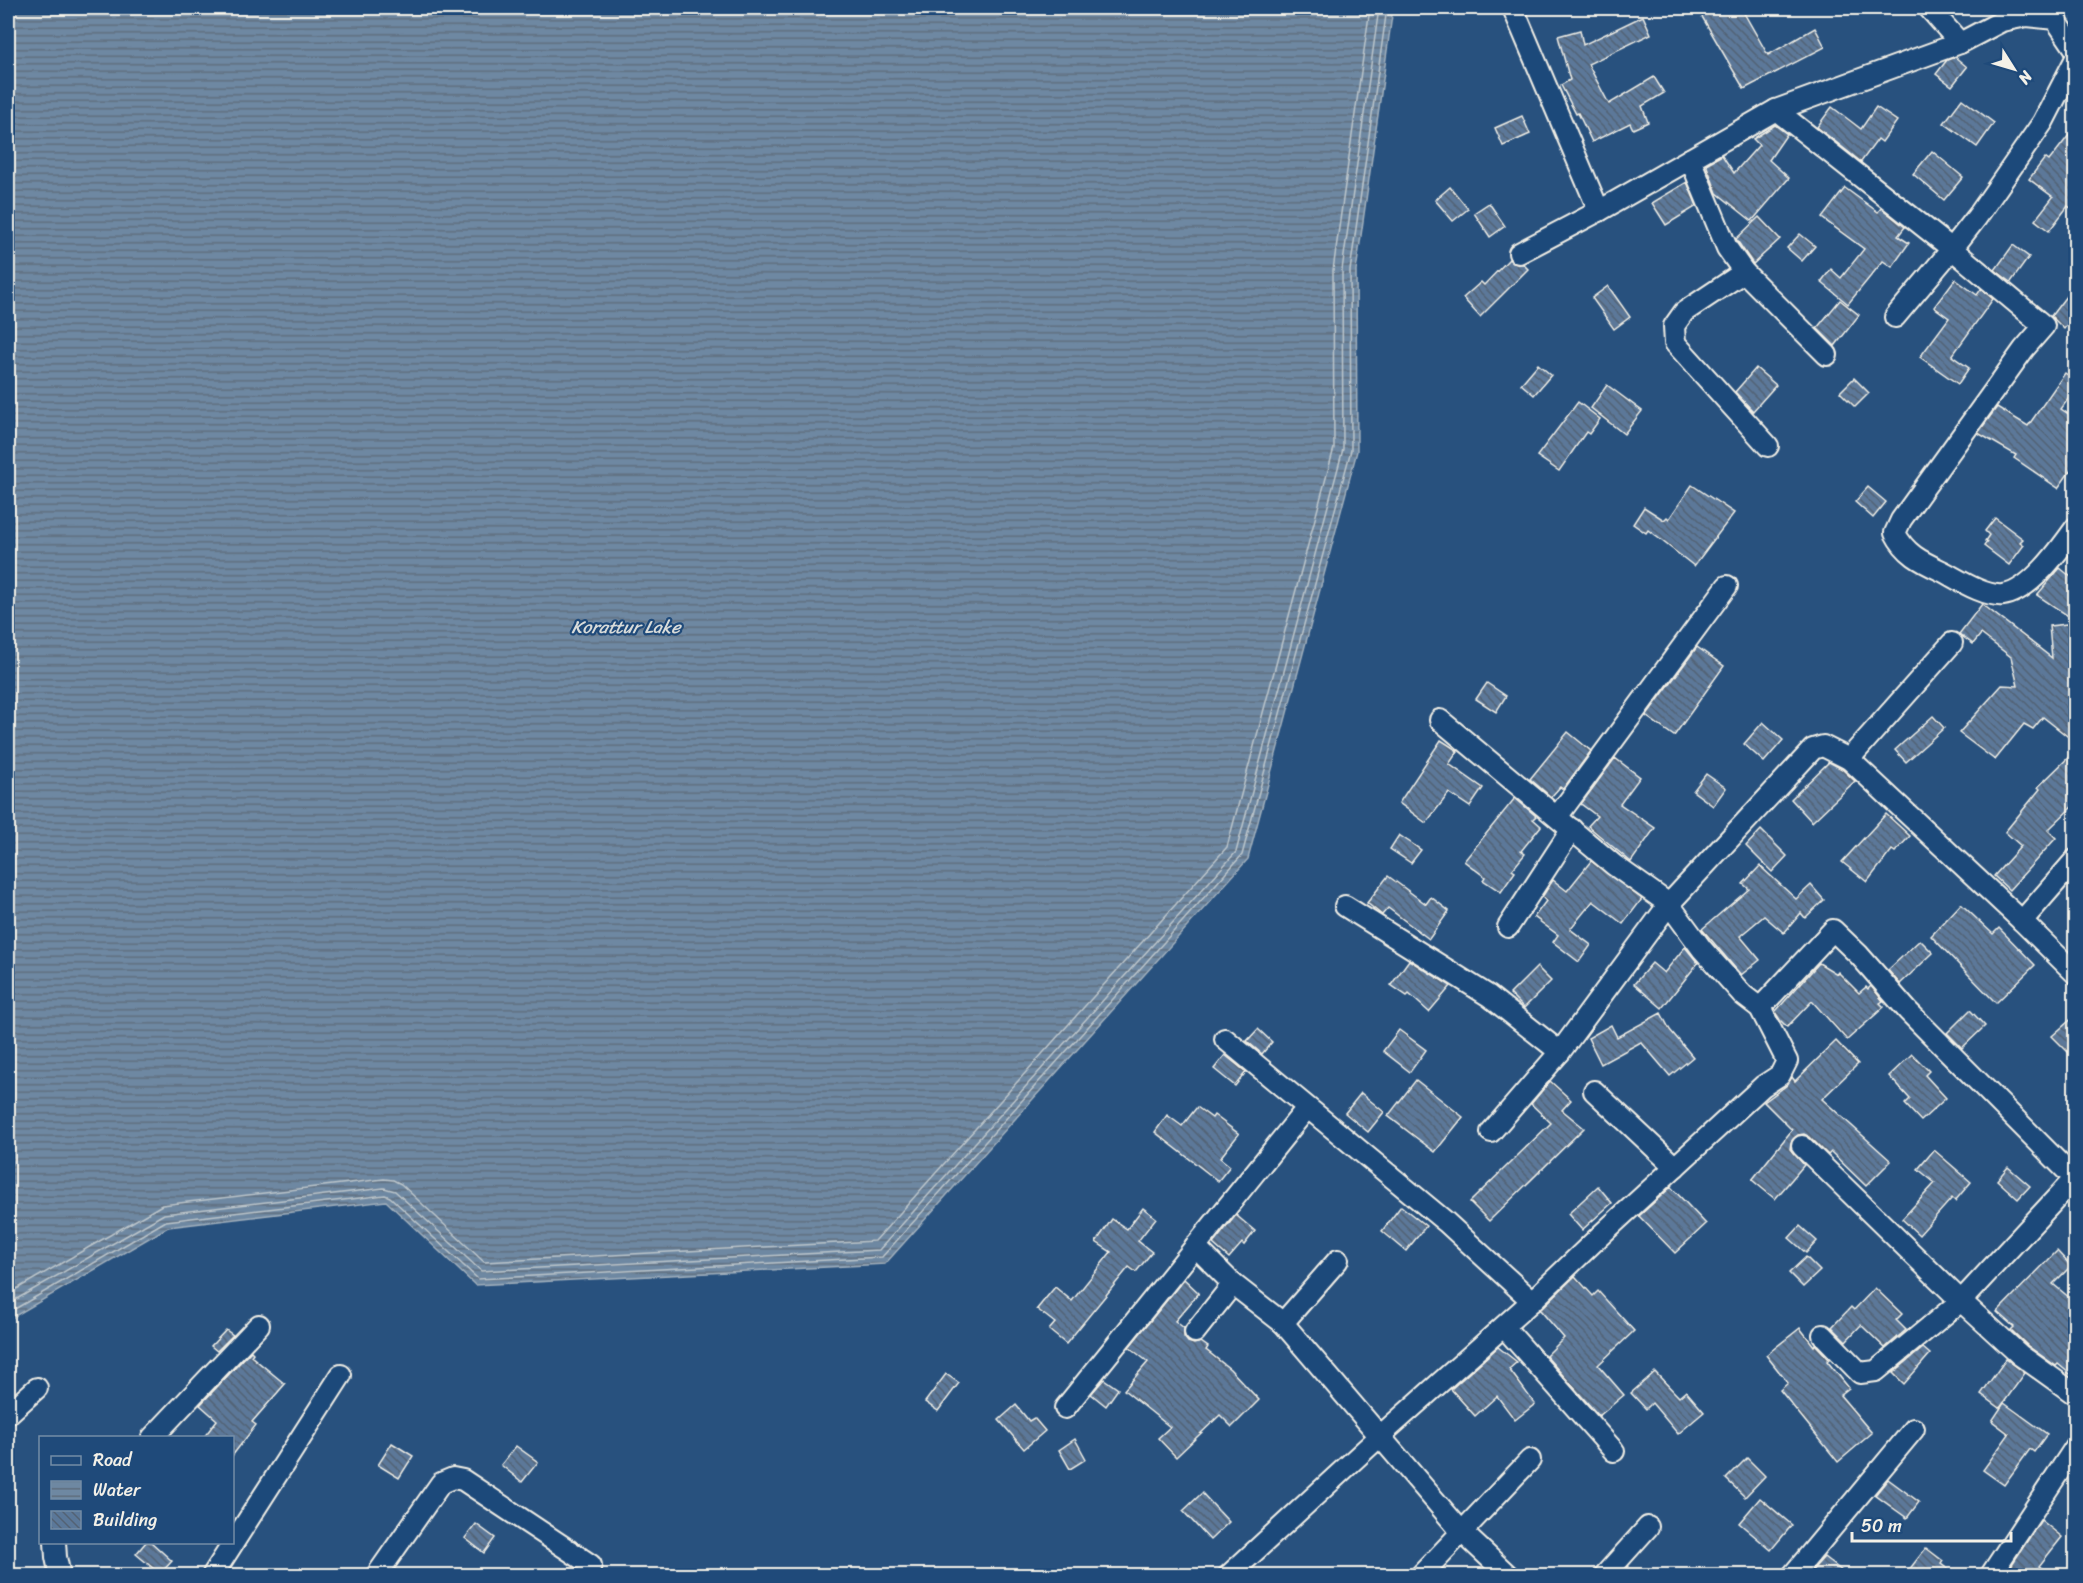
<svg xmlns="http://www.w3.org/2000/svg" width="2083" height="1583" font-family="Sriracha,sans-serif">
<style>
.water{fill:url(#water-rules);stroke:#a4b2be;stroke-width:1.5}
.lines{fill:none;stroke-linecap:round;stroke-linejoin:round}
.shore{stroke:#bec7cc;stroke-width:1.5}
.building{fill:url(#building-back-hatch);stroke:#f4f1e8;stroke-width:1.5}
.street-casing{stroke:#f4f1e8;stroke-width:24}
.street{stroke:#1f4a7a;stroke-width:20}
.labels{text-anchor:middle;stroke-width:4.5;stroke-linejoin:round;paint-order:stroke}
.water-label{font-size:18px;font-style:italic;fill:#d9dcda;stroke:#1f4a7a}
</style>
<defs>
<pattern id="water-rules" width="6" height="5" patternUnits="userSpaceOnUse" patternTransform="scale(1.5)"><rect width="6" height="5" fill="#6e88a2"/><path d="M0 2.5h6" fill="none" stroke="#5f6e7d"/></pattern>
<pattern id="building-back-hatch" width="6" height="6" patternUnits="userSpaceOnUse" patternTransform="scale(1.5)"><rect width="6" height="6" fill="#5b7899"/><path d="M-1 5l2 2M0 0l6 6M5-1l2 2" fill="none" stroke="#536274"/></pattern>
</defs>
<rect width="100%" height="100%" fill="#28517e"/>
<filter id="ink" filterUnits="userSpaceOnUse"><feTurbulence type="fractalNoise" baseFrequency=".0167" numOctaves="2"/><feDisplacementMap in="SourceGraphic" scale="12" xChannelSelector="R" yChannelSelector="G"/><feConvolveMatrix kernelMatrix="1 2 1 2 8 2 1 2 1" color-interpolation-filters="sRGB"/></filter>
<g filter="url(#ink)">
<path class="water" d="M 8,8 L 1393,8 L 1356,271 L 1357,451 L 1248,859 L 885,1264 L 475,1285 L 386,1201 L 168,1227 L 8,1320 Z"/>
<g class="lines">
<g class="shore">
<path d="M 8,1294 L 162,1205 L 384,1179 L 393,1180 L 401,1184 L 484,1262 L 875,1241 L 1227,847 L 1334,448 L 1333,270 L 1370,8"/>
<path d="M 8,1304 L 164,1214 L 384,1188 L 395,1191 L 481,1271 L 879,1250 L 1236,852 L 1343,449 L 1342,270 L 1379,8"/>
<path d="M 8,1313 L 166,1221 L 385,1195 L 390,1197 L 478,1279 L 882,1257 L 1242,855 L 1351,450 L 1350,271 L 1387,8"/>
</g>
</g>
<g class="building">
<path d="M 1697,8 L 1741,8 L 1768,55 L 1815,28 L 1825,47 L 1744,89 Z"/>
<path d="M 1643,16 L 1651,34 L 1588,64 L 1609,104 L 1654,77 L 1664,93 L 1642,106 L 1648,122 L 1633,129 L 1630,123 L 1592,142 L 1578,113 L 1576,114 L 1561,85 L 1570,80 L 1558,36 L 1580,30 L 1583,45 Z"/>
<path d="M 1955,57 L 1967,67 L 1952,86 L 1936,74 L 1947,60 Z"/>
<path d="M 1962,99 L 1994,123 L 1977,147 L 1944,123 Z"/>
<path d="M 1832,107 L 1861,129 L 1876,107 L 1897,121 L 1882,142 L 1878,139 L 1861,162 L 1817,127 Z"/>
<path d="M 1522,116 L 1530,134 L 1503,146 L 1495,128 Z"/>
<path d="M 1775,125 L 1787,134 L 1769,160 L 1789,178 L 1752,221 L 1717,193 L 1706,164 L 1722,155 L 1734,173 L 1759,145 L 1753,139 Z"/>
<path d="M 2076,126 L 2076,212 L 2068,206 L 2049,231 L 2035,220 L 2053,197 L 2029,179 L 2045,158 L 2049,161 Z"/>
<path d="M 1932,151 L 1963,177 L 1944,200 L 1913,174 Z"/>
<path d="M 1687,182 L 1697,206 L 1666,225 L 1652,203 Z"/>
<path d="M 1450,187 L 1468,209 L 1453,221 L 1435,200 Z"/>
<path d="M 1845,188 L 1878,212 L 1881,208 L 1905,227 L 1898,236 L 1909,243 L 1892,267 L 1883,261 L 1848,304 L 1821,282 L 1831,269 L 1841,278 L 1864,249 L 1822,218 Z"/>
<path d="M 1489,203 L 1505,226 L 1490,237 L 1474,213 Z"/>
<path d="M 1759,217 L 1780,239 L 1753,264 L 1736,239 Z"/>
<path d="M 1800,234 L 1815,246 L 1802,261 L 1787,248 Z"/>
<path d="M 2013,245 L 2029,257 L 2011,282 L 1995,270 Z"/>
<path d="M 1509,259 L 1513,263 L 1523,264 L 1528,269 L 1480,317 L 1463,298 L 1481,282 L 1484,285 Z"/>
<path d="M 1955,279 L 1977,295 L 1981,289 L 1993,299 L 1952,356 L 1969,368 L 1958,384 L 1920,357 L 1949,318 L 1934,307 Z"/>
<path d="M 2076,283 L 2076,314 L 2064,329 L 2051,316 Z"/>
<path d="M 1608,286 L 1630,317 L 1614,329 L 1592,298 Z"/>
<path d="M 1840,300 L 1859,315 L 1835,346 L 1817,328 Z"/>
<path d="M 1538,364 L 1551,375 L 1534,395 L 1521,384 Z"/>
<path d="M 1756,368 L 1776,385 L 1753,411 L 1735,392 Z"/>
<path d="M 2065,373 L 2076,381 L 2076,388 L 2061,409 L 2076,419 L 2076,463 L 2058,488 L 2014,458 L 2016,455 L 1978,433 L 1997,407 L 2028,426 Z"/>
<path d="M 1854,378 L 1869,393 L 1855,407 L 1840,392 Z"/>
<path d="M 1607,385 L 1642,411 L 1624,434 L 1591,408 Z"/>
<path d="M 1578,402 L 1600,419 L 1589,434 L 1586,432 L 1559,471 L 1537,456 Z"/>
<path d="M 1692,485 L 1734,513 L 1694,566 L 1648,530 L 1646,533 L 1633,524 L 1644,507 L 1664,520 L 1667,517 L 1669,519 Z"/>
<path d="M 1868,487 L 1886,502 L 1873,518 L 1855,502 Z"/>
<path d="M 1995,518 L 2023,539 L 2020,542 L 2024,545 L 2009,565 L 1984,546 L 1987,542 L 1985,541 L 1989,535 L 1985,531 Z"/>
<path d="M 2060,568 L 2076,581 L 2076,621 L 2037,595 Z"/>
<path d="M 1982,604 L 2052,658 L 2049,626 L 2076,623 L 2076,743 L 2043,717 L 2033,729 L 2024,724 L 1995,760 L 1959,733 L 2002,685 L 2018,686 L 2011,657 L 1981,634 L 1973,644 L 1959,634 Z"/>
<path d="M 1697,647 L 1724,666 L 1674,736 L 1646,716 Z"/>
<path d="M 1487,683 L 1506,696 L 1496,712 L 1476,699 Z"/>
<path d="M 1933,716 L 1944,728 L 1906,762 L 1895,750 Z"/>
<path d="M 1763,722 L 1783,740 L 1764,762 L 1744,744 Z"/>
<path d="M 1568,732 L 1591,751 L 1563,789 L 1560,787 L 1551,797 L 1530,779 Z"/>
<path d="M 1441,740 L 1458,751 L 1449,764 L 1483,788 L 1470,807 L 1449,793 L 1426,823 L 1399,803 Z"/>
<path d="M 2076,750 L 2076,803 L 2048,830 L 2056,838 L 2009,890 L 1994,876 L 2021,846 L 2005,832 L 2040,789 L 2038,787 Z"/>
<path d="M 1615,758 L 1640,777 L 1620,804 L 1655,828 L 1631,862 L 1588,826 L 1597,816 L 1581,804 Z"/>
<path d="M 1829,762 L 1842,769 L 1855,781 L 1812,822 L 1791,799 Z"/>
<path d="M 1706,774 L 1726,788 L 1713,806 L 1693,791 Z"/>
<path d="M 1515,798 L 1536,816 L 1533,819 L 1541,826 L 1521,851 L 1525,854 L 1512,870 L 1515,872 L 1501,892 L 1483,880 L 1485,877 L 1464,861 Z"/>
<path d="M 1886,814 L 1910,836 L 1895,852 L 1892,850 L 1867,882 L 1842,862 Z"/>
<path d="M 1761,830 L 1787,856 L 1772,872 L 1746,846 Z"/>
<path d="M 1399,835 L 1421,850 L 1411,863 L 1390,849 Z"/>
<path d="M 1591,861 L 1642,899 L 1623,924 L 1593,901 L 1570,929 L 1591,945 L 1579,962 L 1553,942 L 1558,935 L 1534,917 L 1546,901 L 1542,897 L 1553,880 L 1567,891 Z"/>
<path d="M 1760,866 L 1796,899 L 1811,885 L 1824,900 L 1805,918 L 1801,913 L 1784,933 L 1764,916 L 1740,936 L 1760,960 L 1741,975 L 1702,929 L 1749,889 L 1743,884 Z"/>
<path d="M 1388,876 L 1426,904 L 1431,897 L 1449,911 L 1429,939 L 1388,908 L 1382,915 L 1367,903 Z"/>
<path d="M 1961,904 L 1993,934 L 1999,928 L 2035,965 L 1996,1003 L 1931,936 Z"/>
<path d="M 1920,940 L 1933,953 L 1900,984 L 1888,970 Z"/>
<path d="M 1685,947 L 1698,963 L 1662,1008 L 1634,984 L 1652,963 L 1664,973 Z"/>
<path d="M 1409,960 L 1451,986 L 1429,1012 L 1409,994 L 1407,996 L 1391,985 Z"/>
<path d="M 1819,963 L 1837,974 L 1838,972 L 1859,993 L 1866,987 L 1868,989 L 1871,986 L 1883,1001 L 1880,1003 L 1884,1007 L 1847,1040 L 1812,1001 L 1787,1027 L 1780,1020 L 1775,1012 Z"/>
<path d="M 1537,967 L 1551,981 L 1524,1008 L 1510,994 Z"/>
<path d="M 1970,1010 L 1985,1026 L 1962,1048 L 1947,1033 Z"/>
<path d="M 1661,1013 L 1670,1030 L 1693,1057 L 1670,1076 L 1641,1042 L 1601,1064 L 1588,1038 L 1611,1025 L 1617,1037 Z"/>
<path d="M 2076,1015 L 2076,1060 L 2052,1036 Z"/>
<path d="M 1258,1029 L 1272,1042 L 1262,1054 L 1247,1041 Z"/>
<path d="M 1399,1030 L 1426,1050 L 1410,1072 L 1383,1051 Z"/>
<path d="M 1836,1041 L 1858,1064 L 1822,1099 L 1891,1161 L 1866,1186 L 1831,1152 L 1828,1155 L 1810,1137 L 1804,1134 L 1798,1135 L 1791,1142 L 1790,1149 L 1804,1165 L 1775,1199 L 1752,1180 L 1792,1130 L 1764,1102 L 1787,1085 L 1792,1077 L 1795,1081 Z"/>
<path d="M 1912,1054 L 1929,1071 L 1925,1075 L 1946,1098 L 1921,1121 L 1905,1104 L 1910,1099 L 1889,1076 Z"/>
<path d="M 1225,1055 L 1246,1072 L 1235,1086 L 1214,1069 Z"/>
<path d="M 1416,1080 L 1463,1117 L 1435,1152 L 1388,1116 Z"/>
<path d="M 1550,1081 L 1571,1100 L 1562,1110 L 1584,1128 L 1489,1221 L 1470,1202 L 1551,1123 L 1531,1104 Z"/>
<path d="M 1361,1093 L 1384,1112 L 1368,1132 L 1345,1113 Z"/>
<path d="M 1197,1107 L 1212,1118 L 1214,1115 L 1239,1134 L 1220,1158 L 1230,1166 L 1218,1181 L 1155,1132 L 1167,1115 L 1182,1126 Z"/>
<path d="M 1934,1150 L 1971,1182 L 1955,1201 L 1952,1198 L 1919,1235 L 1902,1219 L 1935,1183 L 1918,1169 Z"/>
<path d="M 2008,1167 L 2030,1186 L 2018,1199 L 1997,1180 Z"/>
<path d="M 1598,1186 L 1612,1203 L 1582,1230 L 1568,1214 Z"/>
<path d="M 1671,1187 L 1706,1224 L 1675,1253 L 1639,1216 Z"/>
<path d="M 1401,1206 L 1426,1226 L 1406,1251 L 1382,1231 Z"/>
<path d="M 1143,1208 L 1156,1218 L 1138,1241 L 1152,1252 L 1136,1272 L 1129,1267 L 1066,1344 L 1049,1330 L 1055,1323 L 1037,1309 L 1055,1287 L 1072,1301 L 1111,1252 L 1096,1242 L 1112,1219 L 1127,1229 Z"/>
<path d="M 1236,1215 L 1255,1231 L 1244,1245 L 1242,1243 L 1229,1258 L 1213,1244 Z"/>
<path d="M 1800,1226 L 1817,1241 L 1806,1253 L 1789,1238 Z"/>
<path d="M 2057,1251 L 2071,1266 L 2053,1284 L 2076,1303 L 2076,1379 L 2058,1364 L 2056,1366 L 2028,1346 L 2011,1330 L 2014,1327 L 1997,1312 Z"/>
<path d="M 1806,1257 L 1820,1271 L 1803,1287 L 1789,1273 Z"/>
<path d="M 1575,1276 L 1593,1296 L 1598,1291 L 1634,1331 L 1598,1365 L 1624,1395 L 1599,1416 L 1546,1356 L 1564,1338 L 1540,1310 Z"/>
<path d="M 1184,1279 L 1199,1293 L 1175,1321 L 1184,1328 L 1184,1337 L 1188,1342 L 1194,1344 L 1201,1342 L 1208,1347 L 1206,1350 L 1230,1369 L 1259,1400 L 1232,1427 L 1220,1415 L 1176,1457 L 1158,1438 L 1170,1427 L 1124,1390 L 1148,1362 L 1129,1347 Z"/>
<path d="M 1875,1288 L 1902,1314 L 1896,1320 L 1906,1330 L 1885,1348 L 1861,1325 L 1846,1341 L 1832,1327 L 1851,1307 L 1854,1310 Z"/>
<path d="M 1800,1328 L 1814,1346 L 1815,1344 L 1829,1359 L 1827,1361 L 1849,1388 L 1840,1395 L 1872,1433 L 1838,1462 L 1780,1390 L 1788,1383 L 1766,1355 Z"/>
<path d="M 226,1330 L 233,1335 L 217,1351 L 211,1346 Z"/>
<path d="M 1498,1347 L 1517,1362 L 1509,1369 L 1535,1404 L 1515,1420 L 1497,1396 L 1475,1416 L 1451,1389 Z"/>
<path d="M 1923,1348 L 1930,1354 L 1904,1384 L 1893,1373 Z"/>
<path d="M 251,1351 L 253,1353 L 251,1356 L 285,1384 L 252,1422 L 256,1425 L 232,1456 L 232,1437 L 204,1437 L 217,1420 L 200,1405 Z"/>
<path d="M 2006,1359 L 2025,1373 L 2000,1408 L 1981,1394 Z"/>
<path d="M 1655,1372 L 1679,1397 L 1686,1391 L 1704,1412 L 1678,1434 L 1652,1403 L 1646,1409 L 1631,1393 Z"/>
<path d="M 946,1374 L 959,1383 L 938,1411 L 925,1402 Z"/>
<path d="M 1104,1379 L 1118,1389 L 1106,1406 L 1091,1394 Z"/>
<path d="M 2004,1403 L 2047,1434 L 2034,1452 L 2030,1449 L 2004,1485 L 1983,1470 L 2009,1434 L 1992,1421 Z"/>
<path d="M 1016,1405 L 1029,1421 L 1034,1418 L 1045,1431 L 1024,1449 L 999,1420 Z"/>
<path d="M 1075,1439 L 1086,1459 L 1070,1469 L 1059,1450 Z"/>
<path d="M 392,1443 L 413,1456 L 399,1478 L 378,1465 Z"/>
<path d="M 516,1446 L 538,1462 L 522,1482 L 501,1465 Z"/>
<path d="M 1747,1458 L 1765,1476 L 1745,1497 L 1726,1479 Z"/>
<path d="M 1888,1479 L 1919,1502 L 1907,1518 L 1875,1495 Z"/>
<path d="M 1202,1493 L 1229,1522 L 1210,1540 L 1183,1511 Z"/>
<path d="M 1760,1498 L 1792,1525 L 1771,1550 L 1739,1523 Z"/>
<path d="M 2041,1520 L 2062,1537 L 2039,1566 L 2052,1575 L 2005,1575 Z"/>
<path d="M 476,1524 L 495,1538 L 484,1553 L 465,1538 Z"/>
<path d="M 146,1542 L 151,1542 L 172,1561 L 160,1574 L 136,1554 Z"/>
<path d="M 1926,1548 L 1943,1561 L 1941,1564 L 1956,1575 L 1905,1575 Z"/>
<path d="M 1824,1557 L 1847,1575 L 1808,1575 Z"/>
</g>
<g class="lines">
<g class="street-casing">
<g id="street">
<path d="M 1513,8 L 1599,211"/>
<path d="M 1929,8 L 1960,43"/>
<path d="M 2076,58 L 2043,122 L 1977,217 L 1952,249 L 2044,326 L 2024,349 L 1901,520 L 1895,533 C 1906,555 1923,562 1944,572 C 1959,580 1985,597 2003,595 C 2030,592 2061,548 2076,527"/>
<path d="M 1776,110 L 1952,249 L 1895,317"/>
<path d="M 1690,159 L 1727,248 L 1744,272 L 1827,355"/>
<path d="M 1519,253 L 1599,211 L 1776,110 L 1960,43 L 2002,21 L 2027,16 L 2055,19 L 2076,50"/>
<path d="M 1744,272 L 1684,312 L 1674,326 L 1675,343 L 1768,446"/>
<path d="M 1849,759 L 1952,643"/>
<path d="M 1557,817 L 1727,586"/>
<path d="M 1345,906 L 1489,996 L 1560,1052"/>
<path d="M 2022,921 L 2076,859"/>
<path d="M 1508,927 L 1572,829"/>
<path d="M 1760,1008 L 1833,930 L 1859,955 L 1908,1011 L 2074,1178"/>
<path d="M 1225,1039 L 1446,1222 L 1532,1301 L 1603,1233 L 1763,1086 L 1780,1075 L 1787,1061 L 1760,1008 L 1743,995 L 1702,949 L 1669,904 L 1614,865 L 1440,720"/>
<path d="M 1594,1091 L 1675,1167"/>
<path d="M 1491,1132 L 1560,1052 L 1669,904 L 1813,749 L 1823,746 L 1849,759 L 2022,921 L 2076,974"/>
<path d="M 1802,1146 L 1961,1301 L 2020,1355 L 2076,1395"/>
<path d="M 1195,1246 L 1233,1284 L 1283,1323 L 1461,1531 L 1509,1576"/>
<path d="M 1283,1323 L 1338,1260"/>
<path d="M 1504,1327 L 1614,1451"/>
<path d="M 1195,1332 L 1233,1284"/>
<path d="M 1823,1335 L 1860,1373 L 1876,1371 L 1961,1301 L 2076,1177"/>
<path d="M 1065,1408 L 1307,1108"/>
<path d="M 8,1414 L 37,1388"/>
<path d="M 152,1438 L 259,1325"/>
<path d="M 55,1542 L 56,1557 L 60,1576"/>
<path d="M 212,1576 L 341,1375"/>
<path d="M 376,1576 L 441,1483 L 453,1478 L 463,1480 L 591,1565"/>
<path d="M 1228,1576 L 1380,1436 L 1532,1301"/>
<path d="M 1420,1576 L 1530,1460"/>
<path d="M 1604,1576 L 1648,1527"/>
<path d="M 1792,1576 L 1914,1429"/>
<path d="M 1990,1576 L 2076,1446"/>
</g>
</g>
<use href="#street" class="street"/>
</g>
</g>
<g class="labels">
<g class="water-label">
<text x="626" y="633">Korattur Lake</text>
</g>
</g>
<rect width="2083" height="1583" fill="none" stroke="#1f4a7a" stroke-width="30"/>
<rect x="15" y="15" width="2053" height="1553" fill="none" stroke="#f4f1e8" stroke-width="2" filter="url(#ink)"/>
<rect x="39" y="1436" width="195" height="108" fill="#1f4a7a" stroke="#748da6" stroke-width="1.5"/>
<rect x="51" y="1456" width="30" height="9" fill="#1f4a7a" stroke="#748da6" stroke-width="1.5"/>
<text x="93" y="1466" font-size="18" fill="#f4f1e8">Road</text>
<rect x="51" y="1481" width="30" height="18" fill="url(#water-rules)" stroke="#748da6" stroke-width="1.5"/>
<text x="93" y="1496" font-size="18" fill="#f4f1e8">Water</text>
<rect x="51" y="1511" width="30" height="18" fill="url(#building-back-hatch)" stroke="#748da6" stroke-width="1.5"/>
<text x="93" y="1526" font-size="18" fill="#f4f1e8">Building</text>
<g transform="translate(2014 69) rotate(127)" stroke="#1f4a7a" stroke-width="4.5" paint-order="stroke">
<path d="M0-4.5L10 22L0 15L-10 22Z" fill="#f4f1e8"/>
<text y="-9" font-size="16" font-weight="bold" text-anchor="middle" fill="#f4f1e8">N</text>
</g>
<path d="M1852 1532v9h159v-9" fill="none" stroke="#f4f1e8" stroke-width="3"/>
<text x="1861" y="1532" font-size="18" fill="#f4f1e8" stroke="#1f4a7a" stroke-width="4.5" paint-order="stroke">50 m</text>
</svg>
